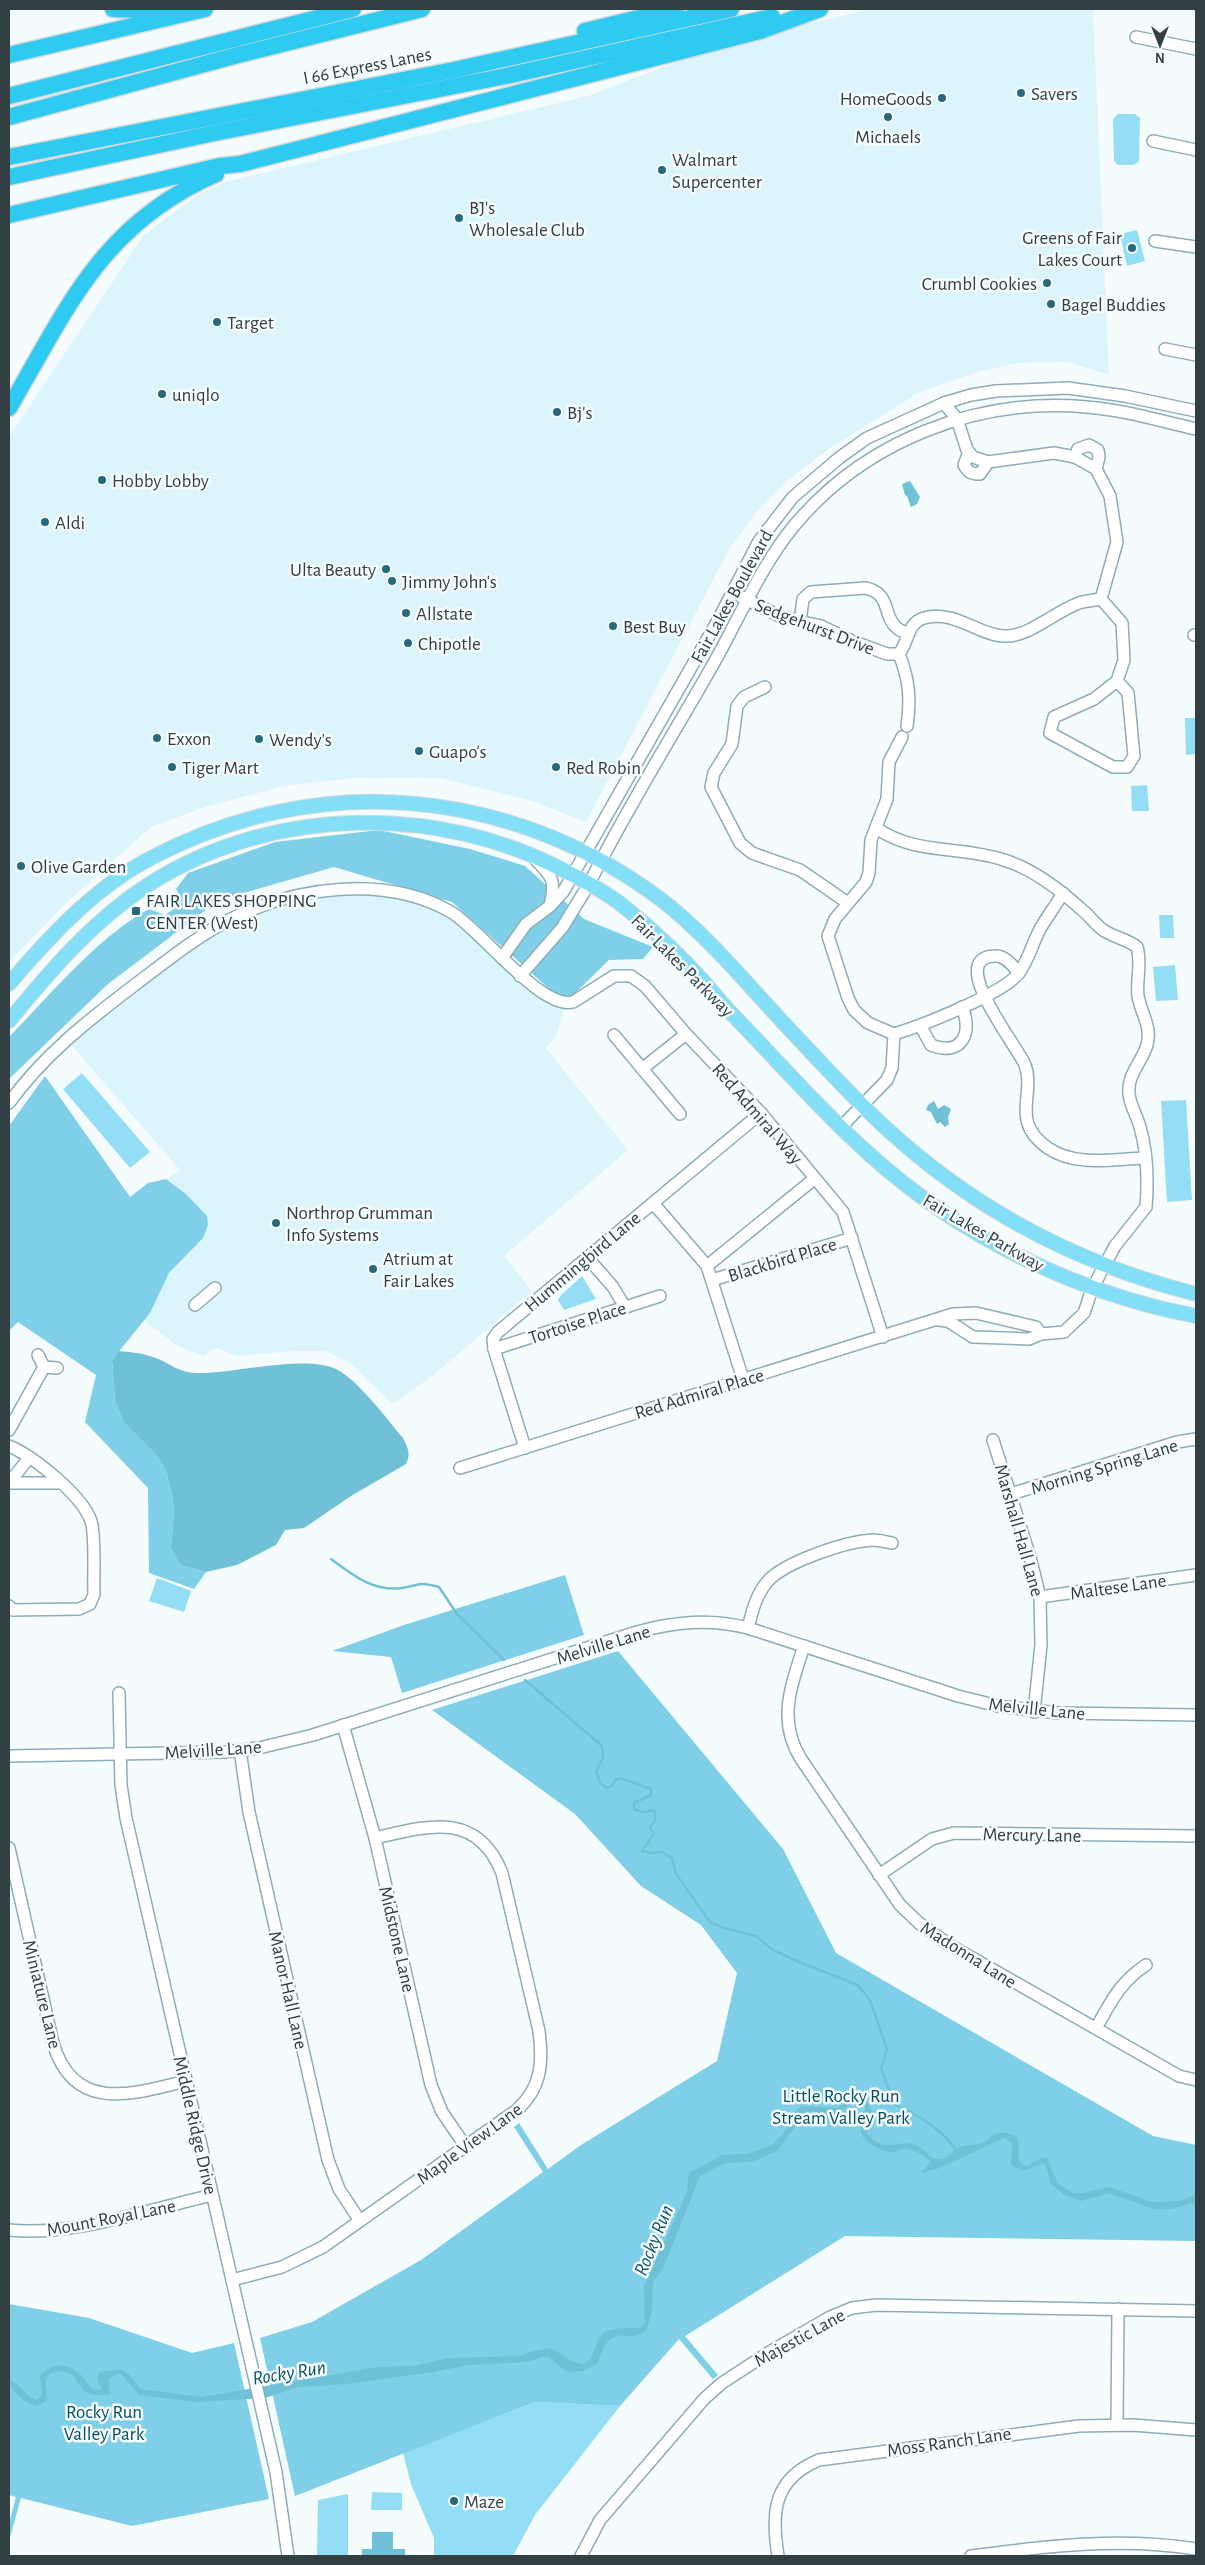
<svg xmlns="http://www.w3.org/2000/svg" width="1205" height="2565" font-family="'Alegreya Sans',sans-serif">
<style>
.built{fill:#dcf5fd}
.green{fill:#94def5}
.forest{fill:#7ecfe7}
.water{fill:#70c0d8}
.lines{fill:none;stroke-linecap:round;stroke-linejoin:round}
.stream{stroke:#70c0d8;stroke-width:2.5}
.minor-casing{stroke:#8eadb7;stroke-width:14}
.major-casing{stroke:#d6d9d9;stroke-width:16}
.highway-casing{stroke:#d6d9d9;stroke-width:19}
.minor{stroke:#fff;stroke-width:11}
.major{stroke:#82dff7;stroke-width:14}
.highway{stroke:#2fcaf1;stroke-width:16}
.poi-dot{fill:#26697b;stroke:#f5fcfe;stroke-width:2}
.labels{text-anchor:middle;stroke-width:5;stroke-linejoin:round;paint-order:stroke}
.street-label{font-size:19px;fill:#323f43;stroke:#f5fcfe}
.poi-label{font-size:19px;fill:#323f43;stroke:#f5fcfe;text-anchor:start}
.park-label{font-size:19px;fill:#064f60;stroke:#f5fcfe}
.water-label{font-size:20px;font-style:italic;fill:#0d5364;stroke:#f5fcfe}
</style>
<rect width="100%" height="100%" fill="#f5fcfe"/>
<g class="built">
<path d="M 871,9 L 1093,9 L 1109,375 L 1067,362 L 1019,363 L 980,371 L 920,392 L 830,448 L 787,481 L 755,514 L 731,546 L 586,822 L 532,801 L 440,778 L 356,778 L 284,786 L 205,807 L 151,827 L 63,906 L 9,962 L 9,437 L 144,235 L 199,194 L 225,182 L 588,96 L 723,44 Z"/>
<path d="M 373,890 L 438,906 L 502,958 L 565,1003 L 557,1034 L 546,1048 L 628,1150 L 504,1256 L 532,1291 L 431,1377 L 393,1404 L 350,1363 L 325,1351 L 296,1351 L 237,1356 L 216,1348 L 203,1356 L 176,1345 L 144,1320 L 150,1313 L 169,1273 L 203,1238 L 186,1194 L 166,1179 L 180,1170 L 66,1039 L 196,940 L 283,899 Z"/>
</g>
<g class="green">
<path d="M 1118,114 L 1135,114 L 1140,118 L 1139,161 L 1134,165 L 1118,165 L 1114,161 L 1113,119 Z"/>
<path d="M 1137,230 L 1145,261 L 1127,266 L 1120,234 Z"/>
<path d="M 1185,718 L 1196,718 L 1196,754 L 1186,755 Z"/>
<path d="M 1147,785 L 1149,811 L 1132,811 L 1131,786 Z"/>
<path d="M 1159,915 L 1173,915 L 1174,938 L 1160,938 Z"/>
<path d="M 1175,965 L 1178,1000 L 1156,1001 L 1153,967 Z"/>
<path d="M 82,1073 L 150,1152 L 130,1168 L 63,1089 Z"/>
<path d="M 1186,1100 L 1192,1200 L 1167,1202 L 1161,1101 Z"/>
<path d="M 582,1276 L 596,1299 L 564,1310 L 558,1300 L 560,1296 Z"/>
<path d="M 157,1578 L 191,1591 L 184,1612 L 149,1601 Z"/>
<path d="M 535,2402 L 620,2406 L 535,2515 L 513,2556 L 434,2556 L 434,2538 L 411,2484 L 403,2453 Z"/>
<path d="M 372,2492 L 402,2493 L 402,2510 L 371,2510 Z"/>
<path d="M 348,2494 L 348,2556 L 317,2556 L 318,2500 Z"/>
</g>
<g class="forest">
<path d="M 379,830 L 470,849 L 525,866 L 584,919 L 653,947 L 643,959 L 609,960 L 565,1003 L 452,902 L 334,867 L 219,900 L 108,984 L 9,1079 L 9,1037 C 48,997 100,935 149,909 L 165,915 L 182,903 L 176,889 L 188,873 L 275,842 Z"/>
<path d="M 45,1076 L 130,1197 L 148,1183 L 166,1179 L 186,1194 L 207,1216 L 208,1225 L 203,1238 L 169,1273 L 150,1313 L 112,1360 L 115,1401 L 124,1423 L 158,1457 L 166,1471 L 172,1495 L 174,1513 L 171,1548 L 180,1565 L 206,1572 L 194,1589 L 149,1573 L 148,1488 L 85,1422 L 96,1375 L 18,1322 L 9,1331 L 9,1126 Z"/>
<path d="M 565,1575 L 584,1635 L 402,1693 L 391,1657 L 332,1651 L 404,1625 Z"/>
<path d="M 618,1651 L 783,1849 L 836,1953 L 1153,2136 L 1196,2145 L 1196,2241 L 845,2236 L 685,2336 L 718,2375 L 713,2379 L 679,2339 L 620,2406 L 535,2402 L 295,2496 L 260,2338 L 312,2322 L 421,2260 L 543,2172 L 514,2127 L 519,2123 L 548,2169 L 581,2145 L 717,2061 L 737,1973 L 701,1925 L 641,1886 L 575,1814 L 432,1710 Z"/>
<path d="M 9,2304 L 89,2318 L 192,2353 L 234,2343 L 269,2499 L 132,2526 L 21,2498 L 9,2541 L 9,2523 L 16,2497 L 9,2495 Z"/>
</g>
<g class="water">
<path d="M 910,481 L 920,497 L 917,504 L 911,507 L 907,496 L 905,495 L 902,484 Z"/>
<path d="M 934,1101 L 938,1109 L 944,1105 L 951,1109 L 948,1117 L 949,1124 L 945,1127 L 940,1122 L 937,1124 L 931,1112 L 926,1110 L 928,1105 Z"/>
<path d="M 119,1351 C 130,1352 142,1353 153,1357 C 168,1362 179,1373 196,1373 C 234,1374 304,1354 336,1369 C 357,1379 387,1419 403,1438 C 408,1448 411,1453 406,1464 L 351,1496 L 304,1528 L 285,1530 L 276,1545 L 237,1565 L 206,1572 L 180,1565 L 171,1548 L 174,1513 L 172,1495 L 166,1471 L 158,1457 L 124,1423 L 115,1401 L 112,1360 Z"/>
<path d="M 858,2098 L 868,2103 L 873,2115 L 870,2131 L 868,2125 L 866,2132 C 886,2156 899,2137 918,2146 C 927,2151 930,2160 941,2159 C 950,2158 953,2150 960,2147 C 966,2145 973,2145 979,2144 C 994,2141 992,2125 1017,2137 C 1022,2148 1012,2163 1027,2166 L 1041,2158 L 1047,2158 L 1058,2184 L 1073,2193 L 1083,2193 L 1110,2187 L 1152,2202 L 1180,2201 L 1196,2195 L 1196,2204 L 1190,2203 L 1172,2209 L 1153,2209 L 1109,2193 L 1081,2201 L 1063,2194 L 1050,2183 L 1047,2169 L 1043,2163 L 1024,2171 L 1011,2165 L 1012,2143 L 1004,2138 L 940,2168 L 921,2173 L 931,2162 C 923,2155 918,2151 907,2149 C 900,2148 898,2152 893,2152 C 884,2153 865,2143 862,2135 C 858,2125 868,2114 864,2104 L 857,2101 L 837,2114 L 807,2111 L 777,2151 L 752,2162 L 725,2163 L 700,2176 L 664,2266 L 653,2283 L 652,2311 L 647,2329 C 628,2348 611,2317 598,2363 L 583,2371 L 571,2372 L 566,2371 L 548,2357 L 542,2357 L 528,2362 L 468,2365 L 434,2372 L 346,2384 L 299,2387 L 265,2398 L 196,2402 L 139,2395 L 120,2373 L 109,2378 L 110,2393 L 107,2395 C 101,2395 94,2396 88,2393 C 75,2385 77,2367 55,2372 C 51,2373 48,2375 46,2379 C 44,2387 49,2393 45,2402 L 36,2406 C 25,2404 9,2390 9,2379 C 19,2383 29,2399 37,2400 L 42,2394 L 40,2376 C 53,2362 67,2362 81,2375 C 86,2379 88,2386 94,2390 L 102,2389 L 97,2379 L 100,2372 L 121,2369 L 129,2374 L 141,2389 L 201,2397 L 378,2367 L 415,2366 L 448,2358 L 521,2356 L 529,2352 L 551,2348 L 573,2362 L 584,2364 C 597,2358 593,2339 605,2332 C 615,2327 629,2328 640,2328 L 645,2323 L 644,2286 L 687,2192 L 689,2173 L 722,2155 L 748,2154 L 773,2144 L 783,2134 L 797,2109 L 802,2106 L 838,2108 L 851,2099 Z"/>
<path d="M 372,2532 L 393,2532 L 393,2549 L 405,2549 L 405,2556 L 362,2556 L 362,2549 L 372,2549 Z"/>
</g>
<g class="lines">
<g class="stream">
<path d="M 331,1559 C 353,1575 373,1592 402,1588 C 422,1585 417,1581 439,1587 L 457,1614 L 504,1660"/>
<path d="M 525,1680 L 602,1746 L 603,1757 L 596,1772 L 601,1784 L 607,1788 L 613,1785 L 615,1780 L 621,1778 L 651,1789 L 651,1795 L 634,1803 L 634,1809 L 643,1812 L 652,1810 L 655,1812 L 655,1821 L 650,1827 L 654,1834 L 642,1851 L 652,1853 L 662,1852 L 672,1858 L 676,1874 L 710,1922 L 721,1927 L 756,1936 L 773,1950 L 799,1962 L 858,1985 L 870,2000 L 887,2049 L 881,2069 L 895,2104 C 918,2115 944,2130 957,2152"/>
</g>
<g class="minor-casing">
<g id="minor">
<path d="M 1136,37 L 1196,49"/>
<path d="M 1153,141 L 1196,150"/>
<path d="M 1155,241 L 1196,247"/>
<path d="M 1165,349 L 1196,355"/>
<path d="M 944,403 L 957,419 L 967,450 L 973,457 L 988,462 L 1054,453 L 1075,457 L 1096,469 L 1110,496 L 1117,542 L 1101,599 L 1122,623 L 1124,660 L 1117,681 L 1094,699 L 1054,717 L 1050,733 L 1113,767 L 1127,767 L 1134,756 L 1128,693 L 1117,681"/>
<path d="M 969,452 L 964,465 C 968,472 971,474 980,474 L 988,462"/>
<path d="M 1075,457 L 1078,449 L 1089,445 L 1098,450 L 1099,457 L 1096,469"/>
<path d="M 742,597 L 781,617 L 821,626 L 852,641 L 887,654 L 899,654"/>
<path d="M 800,622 L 803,599 L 811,592 L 865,588 C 892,593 882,616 897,628 C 900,631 905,632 908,634"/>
<path d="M 1194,635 L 1196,635"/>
<path d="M 765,687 L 744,697 L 737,706 L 732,744 L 714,773 L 711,787 L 740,843 L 752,853 L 800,870 L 848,903"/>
<path d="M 907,726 C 911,699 909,679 899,654 C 909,641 907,623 924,618 C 953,609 980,636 1005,636 C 1030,637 1058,609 1082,602 C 1088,601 1095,600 1101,599"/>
<path d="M 902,737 L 889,762 L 887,799 L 871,840 L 869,873 L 866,882 L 835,919 L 828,936 L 848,998 L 854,1010 L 868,1023 L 894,1034 C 921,1026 1002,994 1018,974 C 1029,960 1032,944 1040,929 C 1047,917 1056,905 1063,893"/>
<path d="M 876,828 C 917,856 960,845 1004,860 C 1033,869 1059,889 1081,909 C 1089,915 1095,924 1103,930 C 1113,937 1127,939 1137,947 C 1142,964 1136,979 1138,996 C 1141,1014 1152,1026 1147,1045 C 1142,1062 1127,1074 1129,1094 C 1130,1105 1137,1116 1140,1127 C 1147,1151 1148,1182 1146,1207 L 1115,1246 L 1092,1289 L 1084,1313 L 1064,1332 L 1041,1334 L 1029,1339 L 973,1337 L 948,1321 L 938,1320"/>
<path d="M 535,859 C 553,877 556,881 550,906"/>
<path d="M 502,958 L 526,924 L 550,906 L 563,892 L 717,622 L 759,541 L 793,497 L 839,458 L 867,438 L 944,403 L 971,395 L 996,391 L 1068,388 L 1125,396 L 1196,411"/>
<path d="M 1019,973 C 1013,966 1005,955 995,956 C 944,957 1019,1048 1025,1065 C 1036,1094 1009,1121 1048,1148 C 1075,1167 1113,1159 1144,1158"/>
<path d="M 520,976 L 562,928 L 589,884 C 626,810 670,740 711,668 C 738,621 759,569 793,527 C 864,441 977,397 1087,407 C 1124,410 1160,421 1196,429"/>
<path d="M 920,1025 L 931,1045 C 962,1057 973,1033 962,1007"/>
<path d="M 614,1035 L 680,1114"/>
<path d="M 642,1069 L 686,1034"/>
<path d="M 9,1103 C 43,1056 86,1022 132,987 C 163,964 194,938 229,920 C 294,887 385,874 451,912 C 480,929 541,1010 573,1002 L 614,976 L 631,976 L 645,986 L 686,1034 L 761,1113 L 843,1212 L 883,1337"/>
<path d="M 841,1127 L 887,1080 L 892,1068 L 894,1034"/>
<path d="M 653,1203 L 707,1266 L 743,1379"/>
<path d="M 587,1257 L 613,1287 L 625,1307"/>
<path d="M 707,1266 L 814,1179"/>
<path d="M 712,1280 L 852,1238"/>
<path d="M 195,1305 L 215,1288"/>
<path d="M 494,1349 L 660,1296"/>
<path d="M 38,1355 L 44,1367"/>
<path d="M 44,1367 L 57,1368"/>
<path d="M 9,1430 L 44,1367"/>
<path d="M 993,1440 L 1030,1557 L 1040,1597 L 1041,1645 L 1034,1712"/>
<path d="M 9,1446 C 33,1456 82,1495 91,1521 C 96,1536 93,1576 94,1594 L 90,1604 L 79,1609 L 12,1610 L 9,1606"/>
<path d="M 525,1448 L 494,1349 L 493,1339 L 498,1332 L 761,1113"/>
<path d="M 460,1468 L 953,1314 L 976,1313 L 1036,1327 L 1041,1334"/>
<path d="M 9,1483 L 60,1483"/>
<path d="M 9,1483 L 29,1458"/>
<path d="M 1011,1494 L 1177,1442 L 1196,1439"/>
<path d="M 1040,1597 L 1196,1575"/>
<path d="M 748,1628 C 752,1612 756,1595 767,1582 C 784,1562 847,1541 873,1540 C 879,1540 886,1542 892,1543"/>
<path d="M 804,1646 C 791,1686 777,1721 801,1759 L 900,1905 L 919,1923 L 948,1944 L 1179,2076 L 1196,2080"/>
<path d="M 119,1693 L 121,1785 L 126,1818 L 276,2472 L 288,2556"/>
<path d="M 343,1725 L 375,1838 L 431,2085 L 442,2112 L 466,2147"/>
<path d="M 240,1750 L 249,1812 L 328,2160 L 339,2189 L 360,2221"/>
<path d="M 9,1756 L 225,1752 L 259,1748 L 313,1735 L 637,1632 C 674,1622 710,1618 748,1628 L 958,1696 L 998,1706 L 1058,1713 L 1196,1715"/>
<path d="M 9,1848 L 53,2043 C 74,2114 133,2094 186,2081"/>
<path d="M 879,1875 L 932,1839 L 954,1833 L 1196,1836"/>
<path d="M 1096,2028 C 1111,2002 1120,1982 1146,1965"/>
<path d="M 9,2230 C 69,2237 152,2209 212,2195"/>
<path d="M 232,2280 L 282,2267 L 323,2247 L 517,2110 C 542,2087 543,2062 539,2031 L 502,1873 C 477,1810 427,1826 375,1838"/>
<path d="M 1117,2425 L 1118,2309"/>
<path d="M 581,2556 L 600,2520 L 704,2399 L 722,2383 L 768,2353 L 830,2317 L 852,2308 L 876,2305 L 1196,2311"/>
<path d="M 778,2556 C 771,2513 773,2479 819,2460 L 1079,2426 L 1133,2425 L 1196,2430"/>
<path d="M 971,2556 C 1047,2546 1120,2537 1196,2549"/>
</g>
</g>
<g class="major-casing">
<g id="major">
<path d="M 9,984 C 50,936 95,887 151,858 C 317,770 509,787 659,898 C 709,936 750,988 793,1033 C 824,1066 854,1099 887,1129 C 975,1210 1081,1265 1196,1294"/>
<path d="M 9,1021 C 51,970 94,919 151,883 C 276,805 439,804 567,872 C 586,882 606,892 622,905 C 652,929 680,955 705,983 C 715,994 723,1005 733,1015 C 778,1061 820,1110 868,1153 C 959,1236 1075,1293 1196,1316"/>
</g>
</g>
<g class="highway-casing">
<g id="highway">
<path d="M 113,9 L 166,11"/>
<path d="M 585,31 L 676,9"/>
<path d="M 9,55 L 205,9"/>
<path d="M 9,96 L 353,9"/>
<path d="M 9,117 L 234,56 L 422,9"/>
<path d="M 9,157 L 454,70 L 731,9"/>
<path d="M 9,177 L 219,132 L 501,77 L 772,17"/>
<path d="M 9,215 L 220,166 L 240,164 L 760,31 L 820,9"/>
<path d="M 9,408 C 68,307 102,224 216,174"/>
</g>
</g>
<use href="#minor" class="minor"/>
<use href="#major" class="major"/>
<use href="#highway" class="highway"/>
</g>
<g class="poi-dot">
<circle cx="1021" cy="93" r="5"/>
<circle cx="942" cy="98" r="5"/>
<circle cx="888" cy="117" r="5"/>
<circle cx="662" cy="170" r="5"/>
<circle cx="459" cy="218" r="5"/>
<circle cx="1132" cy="248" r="5"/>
<circle cx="1047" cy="283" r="5"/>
<circle cx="1051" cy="304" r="5"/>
<circle cx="217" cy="322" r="5"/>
<circle cx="162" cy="394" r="5"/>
<circle cx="557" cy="412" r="5"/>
<circle cx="102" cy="480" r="5"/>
<circle cx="45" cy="522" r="5"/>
<circle cx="386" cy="569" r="5"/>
<circle cx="392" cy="581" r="5"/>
<circle cx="406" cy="613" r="5"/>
<circle cx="613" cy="626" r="5"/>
<circle cx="408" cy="643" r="5"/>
<circle cx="157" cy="738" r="5"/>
<circle cx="259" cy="739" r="5"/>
<circle cx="419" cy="751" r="5"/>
<circle cx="172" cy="767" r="5"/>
<circle cx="556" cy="767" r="5"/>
<circle cx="21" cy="866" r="5"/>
<rect x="131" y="906" width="10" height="10" rx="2.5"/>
<circle cx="276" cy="1223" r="5"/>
<circle cx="373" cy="1269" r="5"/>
<circle cx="454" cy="2501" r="5"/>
</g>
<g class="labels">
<g class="street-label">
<text transform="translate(367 65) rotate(-11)" y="7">I 66 Express Lanes</text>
<text transform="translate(731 596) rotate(-61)" y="7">Fair Lakes Boulevard</text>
<text transform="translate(815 626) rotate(21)" y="7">Sedgehurst Drive</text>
<text transform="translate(683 965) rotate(45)" y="7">Fair Lakes Parkway</text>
<text transform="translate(758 1113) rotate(49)" y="7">Red Admiral Way</text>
<text transform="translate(984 1232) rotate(30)" y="7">Fair Lakes Parkway</text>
<text transform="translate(782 1259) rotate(-17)" y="7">Blackbird Place</text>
<text transform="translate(582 1261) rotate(-40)" y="7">Hummingbird Lane</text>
<text transform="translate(577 1322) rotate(-18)" y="7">Tortoise Place</text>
<text transform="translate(699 1393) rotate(-17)" y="7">Red Admiral Place</text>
<text transform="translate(1104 1466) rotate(-17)" y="7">Morning Spring Lane</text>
<text transform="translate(1020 1530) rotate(74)" y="7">Marshall Hall Lane</text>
<text transform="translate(1118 1586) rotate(-8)" y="7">Maltese Lane</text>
<text transform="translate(603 1644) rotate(-17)" y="7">Melville Lane</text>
<text transform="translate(1037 1708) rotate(6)" y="7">Melville Lane</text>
<text transform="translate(213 1749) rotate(-4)" y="7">Melville Lane</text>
<text transform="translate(1032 1834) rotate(1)" y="7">Mercury Lane</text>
<text transform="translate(398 1939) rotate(77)" y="7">Midstone Lane</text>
<text transform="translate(969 1954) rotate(32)" y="7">Madonna Lane</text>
<text transform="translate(289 1990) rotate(77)" y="7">Manor Hall Lane</text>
<text transform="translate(43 1994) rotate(76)" y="7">Miniature Lane</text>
<text transform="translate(196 2125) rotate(77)" y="7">Middle Ridge Drive</text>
<text transform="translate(469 2143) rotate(-36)" y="7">Maple View Lane</text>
<text transform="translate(111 2217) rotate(-11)" y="7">Mount Royal Lane</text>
<text transform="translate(799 2337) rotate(-29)" y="7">Majestic Lane</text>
<text transform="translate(949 2441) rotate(-8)" y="7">Moss Ranch Lane</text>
</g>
<g class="poi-label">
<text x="1031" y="100">Savers</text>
<text x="932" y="105" text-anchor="end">HomeGoods</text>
<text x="888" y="143" text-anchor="middle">Michaels</text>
<text x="672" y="166">Walmart<tspan x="672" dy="22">Supercenter</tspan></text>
<text x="469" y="214">BJ's<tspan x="469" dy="22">Wholesale Club</tspan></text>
<text x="1122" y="244" text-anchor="end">Greens of Fair<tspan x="1122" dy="22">Lakes Court</tspan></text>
<text x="1037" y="290" text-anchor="end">Crumbl Cookies</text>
<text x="1061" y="311">Bagel Buddies</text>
<text x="227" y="329">Target</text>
<text x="172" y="401">uniqlo</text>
<text x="567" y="419">Bj's</text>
<text x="112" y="487">Hobby Lobby</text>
<text x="55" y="529">Aldi</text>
<text x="376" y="576" text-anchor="end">Ulta Beauty</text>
<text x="402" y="588">Jimmy John's</text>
<text x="416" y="620">Allstate</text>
<text x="623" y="633">Best Buy</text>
<text x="418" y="650">Chipotle</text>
<text x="167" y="745">Exxon</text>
<text x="269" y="746">Wendy's</text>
<text x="429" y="758">Guapo's</text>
<text x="182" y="774">Tiger Mart</text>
<text x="566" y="774">Red Robin</text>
<text x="31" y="873">Olive Garden</text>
<text x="146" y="907">FAIR LAKES SHOPPING<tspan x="146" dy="22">CENTER (West)</tspan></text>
<text x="286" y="1219">Northrop Grumman<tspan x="286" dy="22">Info Systems</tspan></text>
<text x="383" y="1265">Atrium at<tspan x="383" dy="22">Fair Lakes</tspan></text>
<text x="464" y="2508">Maze</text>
</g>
<g class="park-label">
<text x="841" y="2102">Little Rocky Run<tspan x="841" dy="22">Stream Valley Park</tspan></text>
<text x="104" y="2418">Rocky Run<tspan x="104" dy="22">Valley Park</tspan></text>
</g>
<g class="water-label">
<text transform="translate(653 2240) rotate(-68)" y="7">Rocky Run</text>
<text transform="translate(289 2372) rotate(-9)" y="7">Rocky Run</text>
</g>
</g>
<rect width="1205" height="2565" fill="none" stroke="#323f43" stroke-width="20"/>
<g transform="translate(1160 45) rotate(180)" stroke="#f5fcfe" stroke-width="4" paint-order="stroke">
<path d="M0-4L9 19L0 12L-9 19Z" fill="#323f43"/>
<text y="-8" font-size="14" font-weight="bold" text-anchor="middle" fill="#323f43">N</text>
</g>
</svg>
